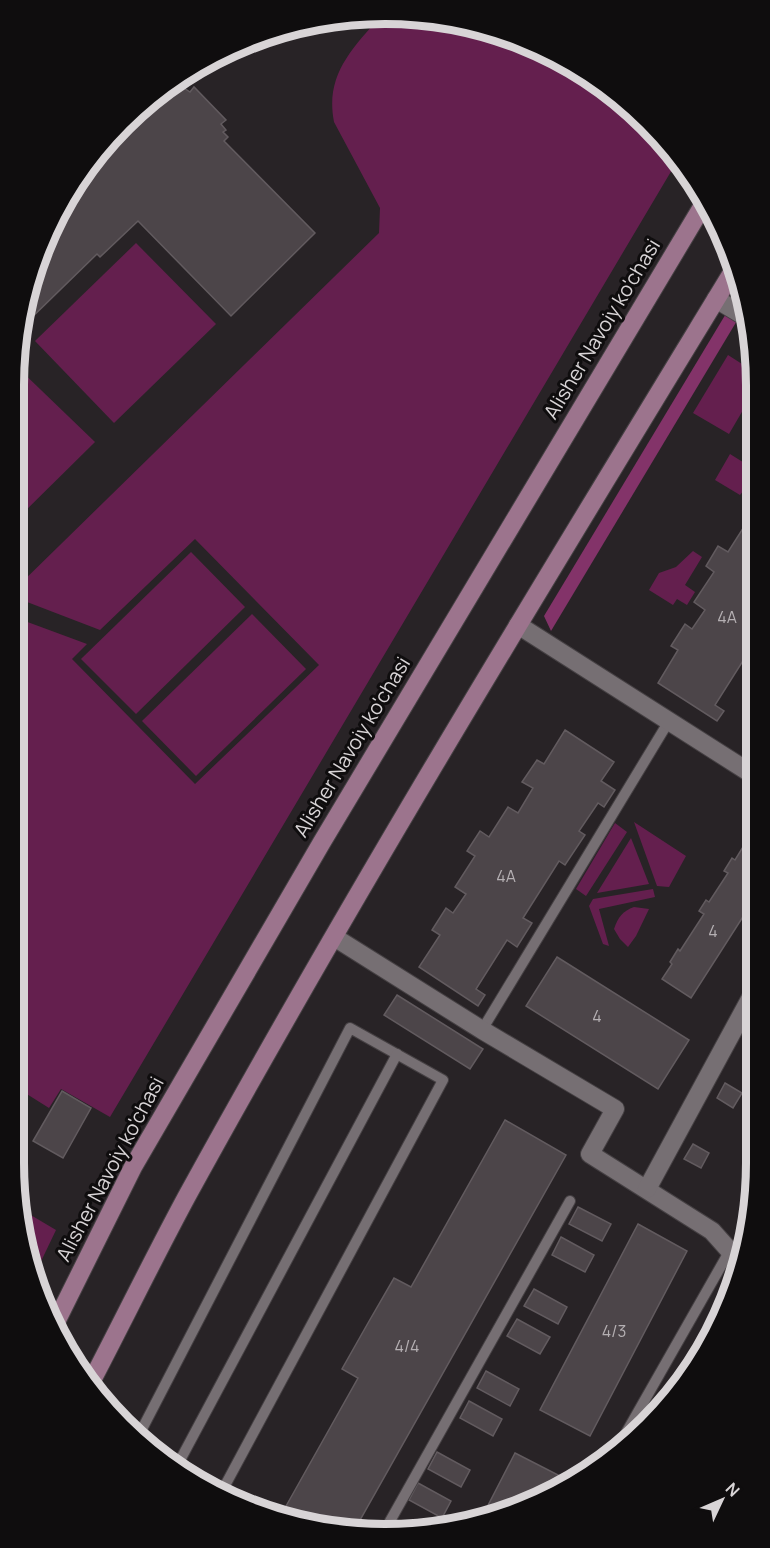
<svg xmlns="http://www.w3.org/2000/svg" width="770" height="1548" font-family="Manrope,sans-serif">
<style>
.green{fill:#641f4e}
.forest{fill:#833369}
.building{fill:#4c4549;stroke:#625b5f;stroke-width:1.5}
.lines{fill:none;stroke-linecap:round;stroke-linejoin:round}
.service-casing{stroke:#454043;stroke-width:12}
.minor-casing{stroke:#454043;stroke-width:20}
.primary-casing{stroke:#454043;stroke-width:20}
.service{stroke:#766f73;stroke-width:10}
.minor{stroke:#766f73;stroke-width:18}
.primary{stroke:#9c748d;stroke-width:18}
.labels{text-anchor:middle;stroke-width:6;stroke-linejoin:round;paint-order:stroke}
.number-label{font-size:16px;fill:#b5b0b3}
.street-label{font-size:20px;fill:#d8d4d6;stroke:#0f0d0e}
.rim{fill:none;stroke:#d8d4d6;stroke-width:8}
</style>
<rect width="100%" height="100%" fill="#282326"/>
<g class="green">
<path d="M 409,14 L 549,52 L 630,105 L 679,158 L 110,1117 L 61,1089 L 49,1108 L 14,1086 L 14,617 L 87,644 L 72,659 L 195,784 L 319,665 L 195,539 L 100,630 L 14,597 L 14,590 L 379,233 L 380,208 L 334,122 C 325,76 351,50 379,18 Z"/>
<path d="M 136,243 L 216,324 L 114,423 L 35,341 Z"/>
<path d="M 728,355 L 753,371 L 753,393 L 729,434 L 693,413 Z"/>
<path d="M 14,364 L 95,442 L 14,522 Z"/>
<path d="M 730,454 L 754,469 L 751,475 L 754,476 L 754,495 L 744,490 L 740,495 L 715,480 Z"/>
<path d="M 693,551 L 702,557 L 685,585 L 695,592 L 687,605 L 677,599 L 673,605 L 649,590 L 659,573 L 676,567 Z"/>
<path d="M 191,552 L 245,607 L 136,714 L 81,659 Z"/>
<path d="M 252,614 L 306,669 L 196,776 L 142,721 Z"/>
<path d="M 634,822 L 686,856 L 669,887 L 657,886 Z"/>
<path d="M 615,823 L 627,832 L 586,896 L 576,889 Z"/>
<path d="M 631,838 L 649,884 L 597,893 Z"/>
<path d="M 653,889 L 655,897 L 599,909 L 609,946 L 603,944 L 589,906 L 593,899 Z"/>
<path d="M 634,907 L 649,909 L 636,936 L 628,947 L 620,939 L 614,929 C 618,917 623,911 634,907 Z"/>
<path d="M 29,1214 L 56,1230 L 33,1278 L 24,1224 Z"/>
</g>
<path class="forest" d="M 730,307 L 744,309 L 551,631 L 544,616 Z"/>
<g class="building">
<path d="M 178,84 L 190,92 L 194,87 L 226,120 L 221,124 L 226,130 L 223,132 L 228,137 L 224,141 L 315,233 L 231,316 L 138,221 L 100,257 L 97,254 L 24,325 L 52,221 L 140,106 Z"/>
<path d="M 747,522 L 754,527 L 754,661 L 746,656 L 715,705 L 724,711 L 717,721 L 658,683 L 678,650 L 671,646 L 685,624 L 692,629 L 705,610 L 694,602 L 714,572 L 706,566 L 718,546 L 728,552 Z"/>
<path d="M 565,730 L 614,762 L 601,781 L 615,790 L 604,807 L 598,803 L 579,831 L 585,835 L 565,865 L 559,861 L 523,918 L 532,923 L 517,947 L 507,940 L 476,989 L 485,995 L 478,1006 L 419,967 L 440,935 L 432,930 L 446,908 L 453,913 L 466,894 L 455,887 L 475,856 L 467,851 L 480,831 L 489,837 L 508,807 L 518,813 L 533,788 L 522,782 L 537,760 L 544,764 Z"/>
<path d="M 746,842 L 755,848 L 755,898 L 691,998 L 662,979 L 672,964 L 670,962 L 678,949 L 680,951 L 704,914 L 699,911 L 706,900 L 709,902 L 728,873 L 724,871 L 732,858 L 735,860 Z"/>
<path d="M 557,957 L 689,1040 L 658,1089 L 526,1006 Z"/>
<path d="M 397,995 L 483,1049 L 470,1069 L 384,1015 Z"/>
<path d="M 725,1083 L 742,1093 L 733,1108 L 717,1098 Z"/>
<path d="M 62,1091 L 91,1108 L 63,1158 L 33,1141 Z"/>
<path d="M 505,1120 L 566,1155 L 355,1529 L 312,1527 L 281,1515 L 358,1378 L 342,1369 L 368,1323 L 394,1278 L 411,1287 Z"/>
<path d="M 693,1144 L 709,1153 L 701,1168 L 684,1159 Z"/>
<path d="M 578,1207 L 611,1224 L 602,1241 L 569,1224 Z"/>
<path d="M 638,1224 L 687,1251 L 590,1436 L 540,1410 Z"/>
<path d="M 561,1237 L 594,1255 L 585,1272 L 552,1255 Z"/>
<path d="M 534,1289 L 567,1307 L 558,1324 L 524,1306 Z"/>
<path d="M 517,1319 L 550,1337 L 540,1354 L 507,1336 Z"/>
<path d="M 486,1371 L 519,1389 L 510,1406 L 477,1388 Z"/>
<path d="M 469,1401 L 502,1419 L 493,1436 L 460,1418 Z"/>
<path d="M 437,1452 L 470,1470 L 461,1487 L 428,1469 Z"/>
<path d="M 515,1453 L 566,1479 L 561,1488 L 550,1496 L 482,1517 Z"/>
<path d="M 418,1483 L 451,1501 L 442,1518 L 409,1500 Z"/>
</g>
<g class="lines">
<g class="service-casing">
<g id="service">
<path d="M 482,1030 L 669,721"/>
<path d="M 140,1433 L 350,1028 L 443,1080 L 221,1493"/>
<path d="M 618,1447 L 729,1252"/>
<path d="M 177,1466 L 397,1054"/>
<path d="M 385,1530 L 570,1201"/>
</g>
</g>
<g class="minor-casing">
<g id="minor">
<path d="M 716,299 L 749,319"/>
<path d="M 518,625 L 755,776"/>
<path d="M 334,937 L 482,1030 L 615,1109 L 590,1154 L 712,1231 L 737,1259"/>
<path d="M 647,1189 L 755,990"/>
</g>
</g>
<g class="primary-casing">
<g id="primary">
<path d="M 55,1324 L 133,1167 L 322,842 L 705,202"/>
<path d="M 89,1386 C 122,1323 153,1259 187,1196 C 360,881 548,575 735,268"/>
</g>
</g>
<use href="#service" class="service"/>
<use href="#minor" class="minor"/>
<use href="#primary" class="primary"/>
</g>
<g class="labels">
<g class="number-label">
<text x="727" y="623">4A</text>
<text x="506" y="882">4A</text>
<text x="713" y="937">4</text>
<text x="597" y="1022">4</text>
<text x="614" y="1337">4/3</text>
<text x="407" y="1352">4/4</text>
</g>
<g class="street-label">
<text transform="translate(602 329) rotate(-59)" y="7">Alisher Navoiy ko'chasi</text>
<text transform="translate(352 747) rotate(-59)" y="7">Alisher Navoiy ko'chasi</text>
<text transform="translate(110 1169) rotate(-62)" y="7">Alisher Navoiy ko'chasi</text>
</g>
</g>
<path d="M0 0H770V1548H0ZM385 24H385A361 361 0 0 1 746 385V1163A361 361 0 0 1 385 1524H385A361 361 0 0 1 24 1163V385A361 361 0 0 1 385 24Z" fill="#0f0d0e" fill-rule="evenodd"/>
<path class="rim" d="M385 24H385A361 361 0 0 1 746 385V1163A361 361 0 0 1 385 1524H385A361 361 0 0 1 24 1163V385A361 361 0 0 1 385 24Z"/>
<g transform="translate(722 1500) rotate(46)" stroke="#0f0d0e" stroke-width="4.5" paint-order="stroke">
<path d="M0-4.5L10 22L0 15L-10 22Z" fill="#d8d4d6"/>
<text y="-9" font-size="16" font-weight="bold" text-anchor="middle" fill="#d8d4d6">N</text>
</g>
</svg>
